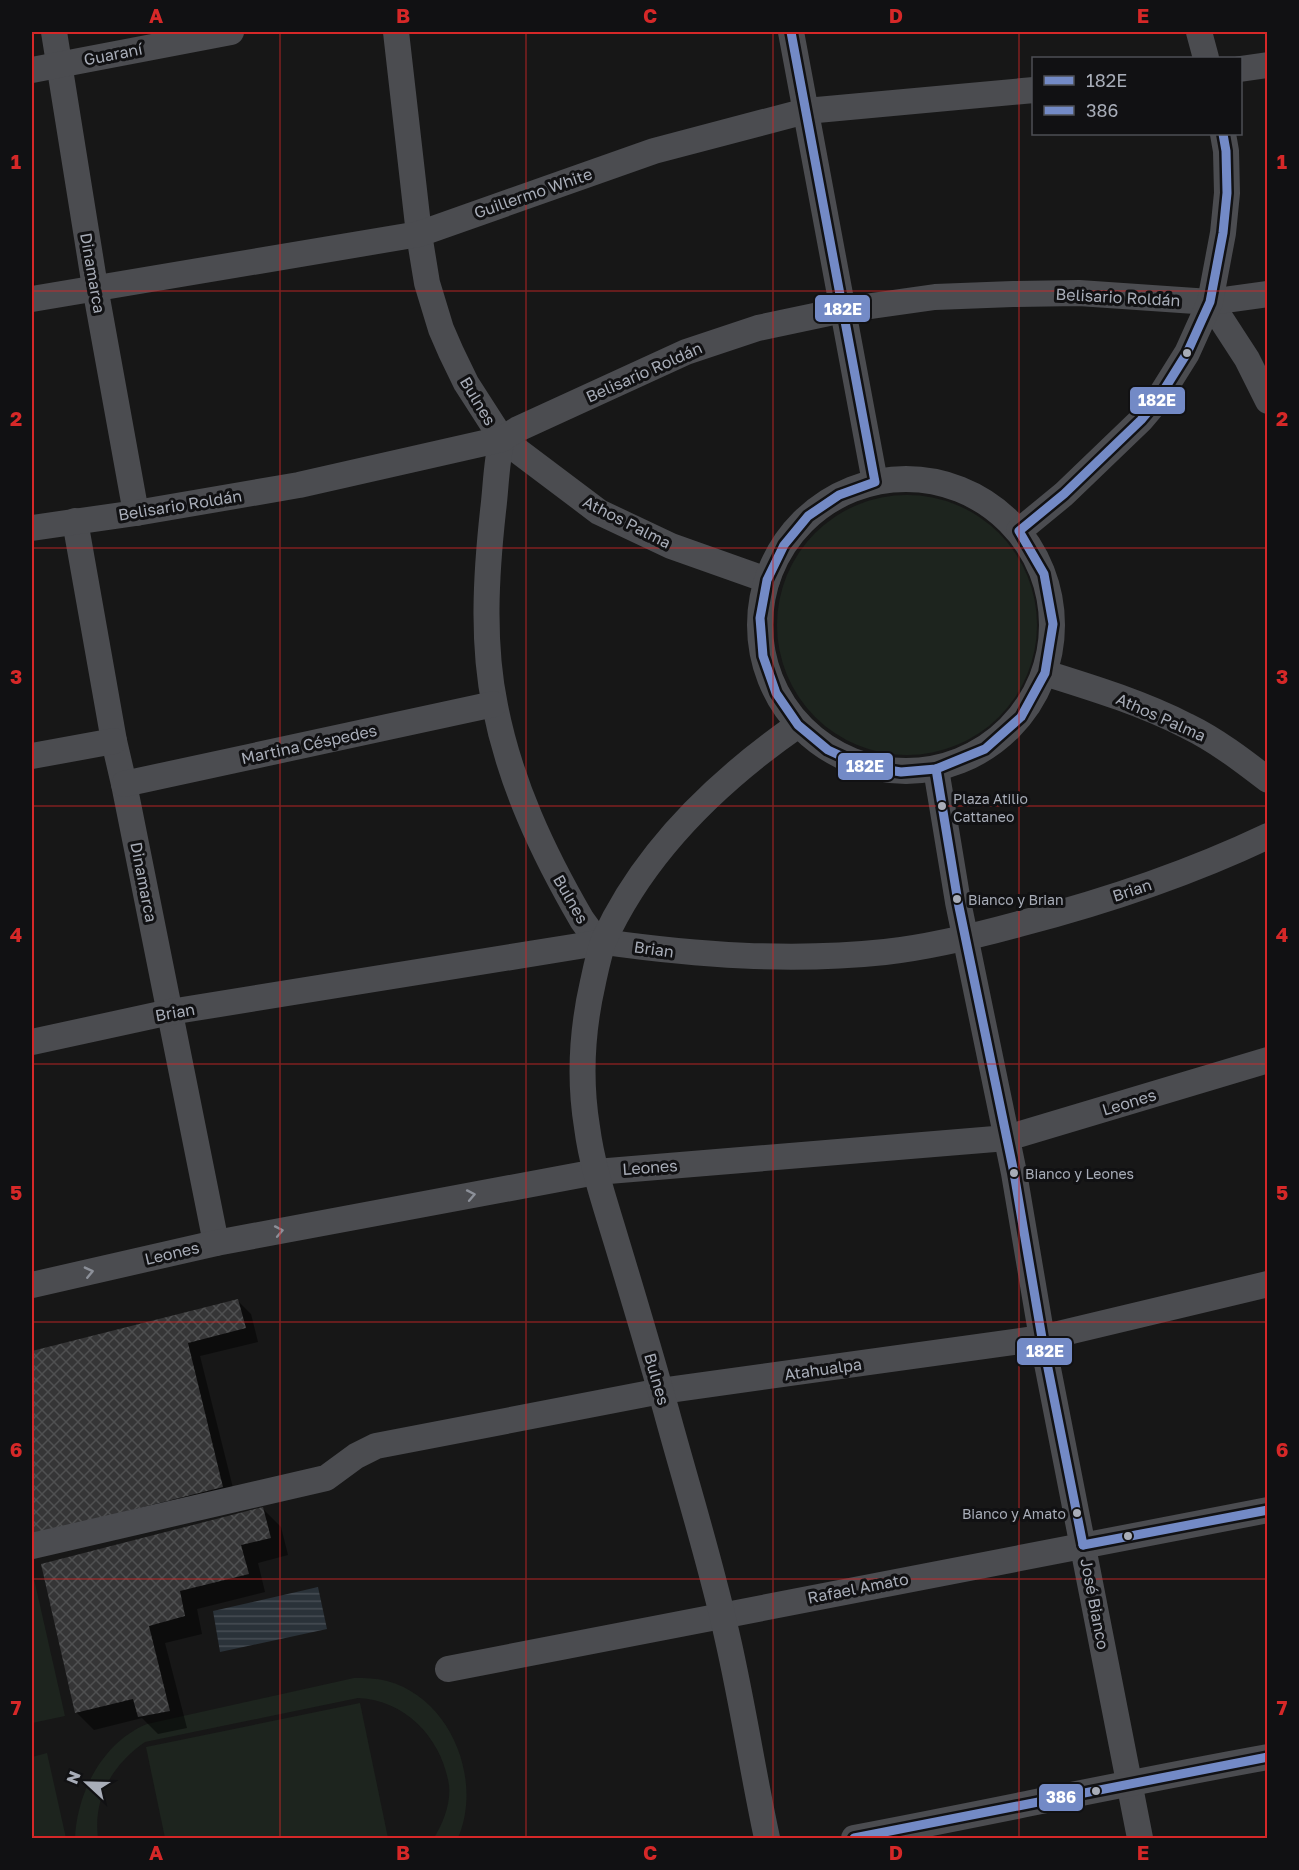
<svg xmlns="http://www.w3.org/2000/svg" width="1299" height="1870" font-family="'Golos Text',sans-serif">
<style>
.green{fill:#1d241e}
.water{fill:url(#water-rules)}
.shadow{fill:#0007}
.building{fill:url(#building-cross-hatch)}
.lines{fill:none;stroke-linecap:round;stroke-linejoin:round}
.minor{stroke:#4b4c50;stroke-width:26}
.bus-1-casing{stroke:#111113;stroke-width:14}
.bus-2-casing{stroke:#111113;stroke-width:14}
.bus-1{stroke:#738ac6;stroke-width:9}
.bus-2{stroke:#738ac6;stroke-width:9}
.oneway{stroke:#8c9099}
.grid{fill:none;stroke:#d62828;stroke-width:1.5;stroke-opacity:0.55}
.bus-dot{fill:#a8adb8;stroke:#111113;stroke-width:2}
.labels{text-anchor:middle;stroke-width:6;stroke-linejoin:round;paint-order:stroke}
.bus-label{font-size:14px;fill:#a8adb8;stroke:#111113;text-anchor:start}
.street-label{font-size:16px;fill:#a8adb8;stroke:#111113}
.line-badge{stroke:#111113;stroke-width:2}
.badge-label{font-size:16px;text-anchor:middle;font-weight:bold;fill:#fff}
.neatline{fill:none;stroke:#d62828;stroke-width:2}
.grid-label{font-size:20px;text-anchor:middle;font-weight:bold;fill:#d62828}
</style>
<defs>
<pattern id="water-rules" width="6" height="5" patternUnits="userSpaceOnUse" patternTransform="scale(1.5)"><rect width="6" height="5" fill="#2a3239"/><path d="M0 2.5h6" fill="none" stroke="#464d54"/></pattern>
<pattern id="building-cross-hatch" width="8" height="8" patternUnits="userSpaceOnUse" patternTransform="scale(1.5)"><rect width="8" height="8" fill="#353536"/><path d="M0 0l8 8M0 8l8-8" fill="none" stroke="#4f5051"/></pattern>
</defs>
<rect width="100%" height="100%" fill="#171717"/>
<g class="green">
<circle cx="907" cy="625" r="130"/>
<path d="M 32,1570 L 65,1716 L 32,1723 Z"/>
<path d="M 354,1678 C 365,1678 376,1678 387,1681 C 451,1698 483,1780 458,1838 L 434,1838 C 443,1823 451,1804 449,1785 C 442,1739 406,1700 358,1698 L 145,1742 C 112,1765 93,1798 98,1838 L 75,1838 C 77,1792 103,1742 147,1724 Z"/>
<path d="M 360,1703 L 388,1838 L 165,1838 L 146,1747 Z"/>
<path d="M 47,1753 L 66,1838 L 32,1838 L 32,1757 Z"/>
</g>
<path class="water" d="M 318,1587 L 327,1629 L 220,1652 L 213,1611 Z"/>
<g class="shadow">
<path d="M 32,263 L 36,295 L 32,296 Z"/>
<path d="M 238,1301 L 251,1314 L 258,1342 L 200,1356 L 236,1500 L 33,1534 L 32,1527 L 32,1353 Z"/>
<path d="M 263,1509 L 281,1527 L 288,1555 L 258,1563 L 265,1592 L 197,1609 L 202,1634 L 165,1643 L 187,1728 L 158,1734 L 142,1718 L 94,1730 L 76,1712 L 43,1565 Z"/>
</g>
<g class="building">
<path d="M 238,1299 L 246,1328 L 188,1343 L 223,1487 L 32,1535 L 32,1351 Z"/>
<path d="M 263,1507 L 271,1538 L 241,1545 L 249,1574 L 180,1591 L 185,1616 L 149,1626 L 170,1711 L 138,1717 L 133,1699 L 75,1713 L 41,1564 Z"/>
</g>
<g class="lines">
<g class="minor">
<path d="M 54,32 L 95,287 L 136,513"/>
<path d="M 396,32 L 419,234 L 427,283 L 441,329 L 451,352 L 466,383 L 502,439 L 599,512 L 671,546 L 767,580"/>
<path d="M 791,32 L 875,482"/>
<path d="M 1199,32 L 1206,58"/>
<path d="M 1240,69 L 1268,65"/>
<path d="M 32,70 L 231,32"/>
<path d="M 32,299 L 419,234 L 654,151 L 806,111 L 1034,90"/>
<path d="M 1210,302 L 1247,359 L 1268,401"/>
<path d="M 502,439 C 496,462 496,488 493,511 C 486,575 482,643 495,706 C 510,783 543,853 582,920 L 590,931 L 604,942"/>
<circle cx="906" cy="625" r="146"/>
<path d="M 75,521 L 114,741 L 124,784 L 216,1243"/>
<path d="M 32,528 L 136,513 L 299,485 L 502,439 L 518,429 L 686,352 L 758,328 L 843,310 L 935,297 L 1013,294 L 1079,293 L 1210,302 L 1268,294"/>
<path d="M 1019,531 L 1064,494 L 1141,420 L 1157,401 L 1187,353 L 1210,302 L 1223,233 L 1227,193 L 1226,151 L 1223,134"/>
<path d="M 1045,673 C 1093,688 1142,703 1187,726 C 1216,740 1242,760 1268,780"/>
<path d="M 32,756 L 114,741"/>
<path d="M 936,769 L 958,902 L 1014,1173 L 1042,1338 L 1140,1838"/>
<path d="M 124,784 L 494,704"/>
<path d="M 32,1042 L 170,1012 L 604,942 C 697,955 790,962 885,952 C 930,947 975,936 1019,924 C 1104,902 1188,874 1268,836"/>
<path d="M 32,1285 L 216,1243 L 596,1172 L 1007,1138 L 1268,1060"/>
<path d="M 32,1546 L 326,1478 L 356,1456 L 376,1446 L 661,1391 L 1042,1338 L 1268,1284"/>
<path d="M 448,1669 L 1268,1510"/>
<path d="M 767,1838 C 753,1773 743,1706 728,1640 C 711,1563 687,1487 666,1410 C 650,1353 633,1296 616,1240 C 605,1203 592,1166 587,1127 C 579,1078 582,1030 593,982 C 596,968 599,953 604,940 C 645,850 719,780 798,725"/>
<path d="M 854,1838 C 992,1812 1129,1782 1268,1757"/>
</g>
<g class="bus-1-casing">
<g id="bus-1">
<path d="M 791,32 L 875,482 L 839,495 L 808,516 L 784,545 L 767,580 L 760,618 L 763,656 L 776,693 L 798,725 L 828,750 L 863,766 L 901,772 L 936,769 L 985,749 L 1021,717 L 1045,673 L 1053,624 L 1044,574 L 1019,531 L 1064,494 L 1141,420 L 1157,401 L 1187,353 L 1210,302 L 1223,233 L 1227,193 L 1226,151 L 1223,134"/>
<path d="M 936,769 L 958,902 L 1014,1173 L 1042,1338 L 1083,1545"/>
<path d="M 1083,1545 L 1268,1510"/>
</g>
</g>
<g class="bus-2-casing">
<path id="bus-2" d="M 854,1838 L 1268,1757"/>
</g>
<use href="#bus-1" class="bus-1"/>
<use href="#bus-2" class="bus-2"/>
</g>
<defs><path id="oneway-chevron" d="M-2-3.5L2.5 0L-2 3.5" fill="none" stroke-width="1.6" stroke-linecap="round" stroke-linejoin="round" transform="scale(1.5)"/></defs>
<g class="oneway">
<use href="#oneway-chevron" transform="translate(471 1195) rotate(-11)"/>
<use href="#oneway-chevron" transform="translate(279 1231) rotate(-11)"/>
<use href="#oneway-chevron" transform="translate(89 1272) rotate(-13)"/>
</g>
<path class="grid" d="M 280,32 L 280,1838M 526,32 L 526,1838M 773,32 L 773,1838M 1019,32 L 1019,1838M 32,291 L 1268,291M 32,548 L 1268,548M 32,806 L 1268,806M 32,1064 L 1268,1064M 32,1322 L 1268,1322M 32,1579 L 1268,1579"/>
<g class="bus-dot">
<circle cx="1187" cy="353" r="5"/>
<circle cx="942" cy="806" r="5"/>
<circle cx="957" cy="899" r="5"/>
<circle cx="1014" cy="1173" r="5"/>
<circle cx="1077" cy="1513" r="5"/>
<circle cx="1128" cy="1536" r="5"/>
<circle cx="1096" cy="1791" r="5"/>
</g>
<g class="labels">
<g class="bus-label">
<text x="953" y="804">Plaza Atilio<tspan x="953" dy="18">Cattaneo</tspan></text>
<text x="968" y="905">Bianco y Brian</text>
<text x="1025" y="1179">Bianco y Leones</text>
<text x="1066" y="1519" text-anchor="end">Bianco y Amato</text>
</g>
<g class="street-label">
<text transform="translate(113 54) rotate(-11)" y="6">Guaraní</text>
<text transform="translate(533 193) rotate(-19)" y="6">Guillermo White</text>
<text transform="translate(93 273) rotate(80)" y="6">Dinamarca</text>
<text transform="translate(1118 297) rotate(3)" y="6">Belisario Roldán</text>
<text transform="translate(644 372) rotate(-24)" y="6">Belisario Roldán</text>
<text transform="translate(478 401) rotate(59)" y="6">Bulnes</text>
<text transform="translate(180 505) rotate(-9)" y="6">Belisario Roldán</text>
<text transform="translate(627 522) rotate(27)" y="6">Athos Palma</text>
<text transform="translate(1161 717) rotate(24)" y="6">Athos Palma</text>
<text transform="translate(309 744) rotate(-12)" y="6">Martina Céspedes</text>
<text transform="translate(144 882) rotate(79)" y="6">Dinamarca</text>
<text transform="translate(1132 890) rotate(-18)" y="6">Brian</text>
<text transform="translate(571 899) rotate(60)" y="6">Bulnes</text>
<text transform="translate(654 949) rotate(8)" y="6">Brian</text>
<text transform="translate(175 1012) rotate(-10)" y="6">Brian</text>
<text transform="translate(1129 1102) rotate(-17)" y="6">Leones</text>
<text transform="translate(650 1167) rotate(-4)" y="6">Leones</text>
<text transform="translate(172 1253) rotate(-13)" y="6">Leones</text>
<text transform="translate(823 1369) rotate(-8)" y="6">Atahualpa</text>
<text transform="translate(657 1379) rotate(74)" y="6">Bulnes</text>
<text transform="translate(858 1588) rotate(-11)" y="6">Rafael Amato</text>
<text transform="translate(1095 1604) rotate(79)" y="6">José Bianco</text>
</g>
</g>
<g class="line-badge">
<rect x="814" y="294" width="57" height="29" rx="6" fill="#738ac6"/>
<rect x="1129" y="386" width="57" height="29" rx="6" fill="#738ac6"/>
<rect x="837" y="752" width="57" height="29" rx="6" fill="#738ac6"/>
<rect x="1016" y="1337" width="57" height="29" rx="6" fill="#738ac6"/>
<rect x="1038" y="1783" width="46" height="29" rx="6" fill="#738ac6"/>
</g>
<g class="badge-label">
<text x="843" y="315">182E</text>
<text x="1157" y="406">182E</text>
<text x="865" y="772">182E</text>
<text x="1045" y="1357">182E</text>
<text x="1061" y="1803">386</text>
</g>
<rect width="1299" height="1870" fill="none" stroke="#111113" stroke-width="66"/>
<rect x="1032" y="57" width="210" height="78" fill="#111113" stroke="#4d4f55" stroke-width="1.5"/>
<rect x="1044" y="76" width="30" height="9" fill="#738ac6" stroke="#4d4f55" stroke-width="1.5"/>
<text x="1086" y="87" font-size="18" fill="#a8adb8">182E</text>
<rect x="1044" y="106" width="30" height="9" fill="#738ac6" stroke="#4d4f55" stroke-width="1.5"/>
<text x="1086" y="117" font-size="18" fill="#a8adb8">386</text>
<g transform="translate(87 1783) rotate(292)" stroke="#111113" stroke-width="4.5" paint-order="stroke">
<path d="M0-4.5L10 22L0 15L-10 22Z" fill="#a8adb8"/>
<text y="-9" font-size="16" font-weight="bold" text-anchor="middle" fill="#a8adb8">N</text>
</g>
<rect x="33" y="33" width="1233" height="1804" class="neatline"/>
<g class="grid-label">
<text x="156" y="23">A</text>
<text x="403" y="23">B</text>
<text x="650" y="23">C</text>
<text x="896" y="23">D</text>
<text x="1143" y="23">E</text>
<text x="16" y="169">1</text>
<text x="1282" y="169">1</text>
<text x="16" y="426">2</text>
<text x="1282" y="426">2</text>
<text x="16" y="684">3</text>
<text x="1282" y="684">3</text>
<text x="16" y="942">4</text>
<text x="1282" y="942">4</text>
<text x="16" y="1200">5</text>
<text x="1282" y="1200">5</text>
<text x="16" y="1457">6</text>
<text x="1282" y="1457">6</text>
<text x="16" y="1715">7</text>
<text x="1282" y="1715">7</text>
<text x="156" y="1860">A</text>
<text x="403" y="1860">B</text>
<text x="650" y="1860">C</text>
<text x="896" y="1860">D</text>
<text x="1143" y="1860">E</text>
</g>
</svg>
